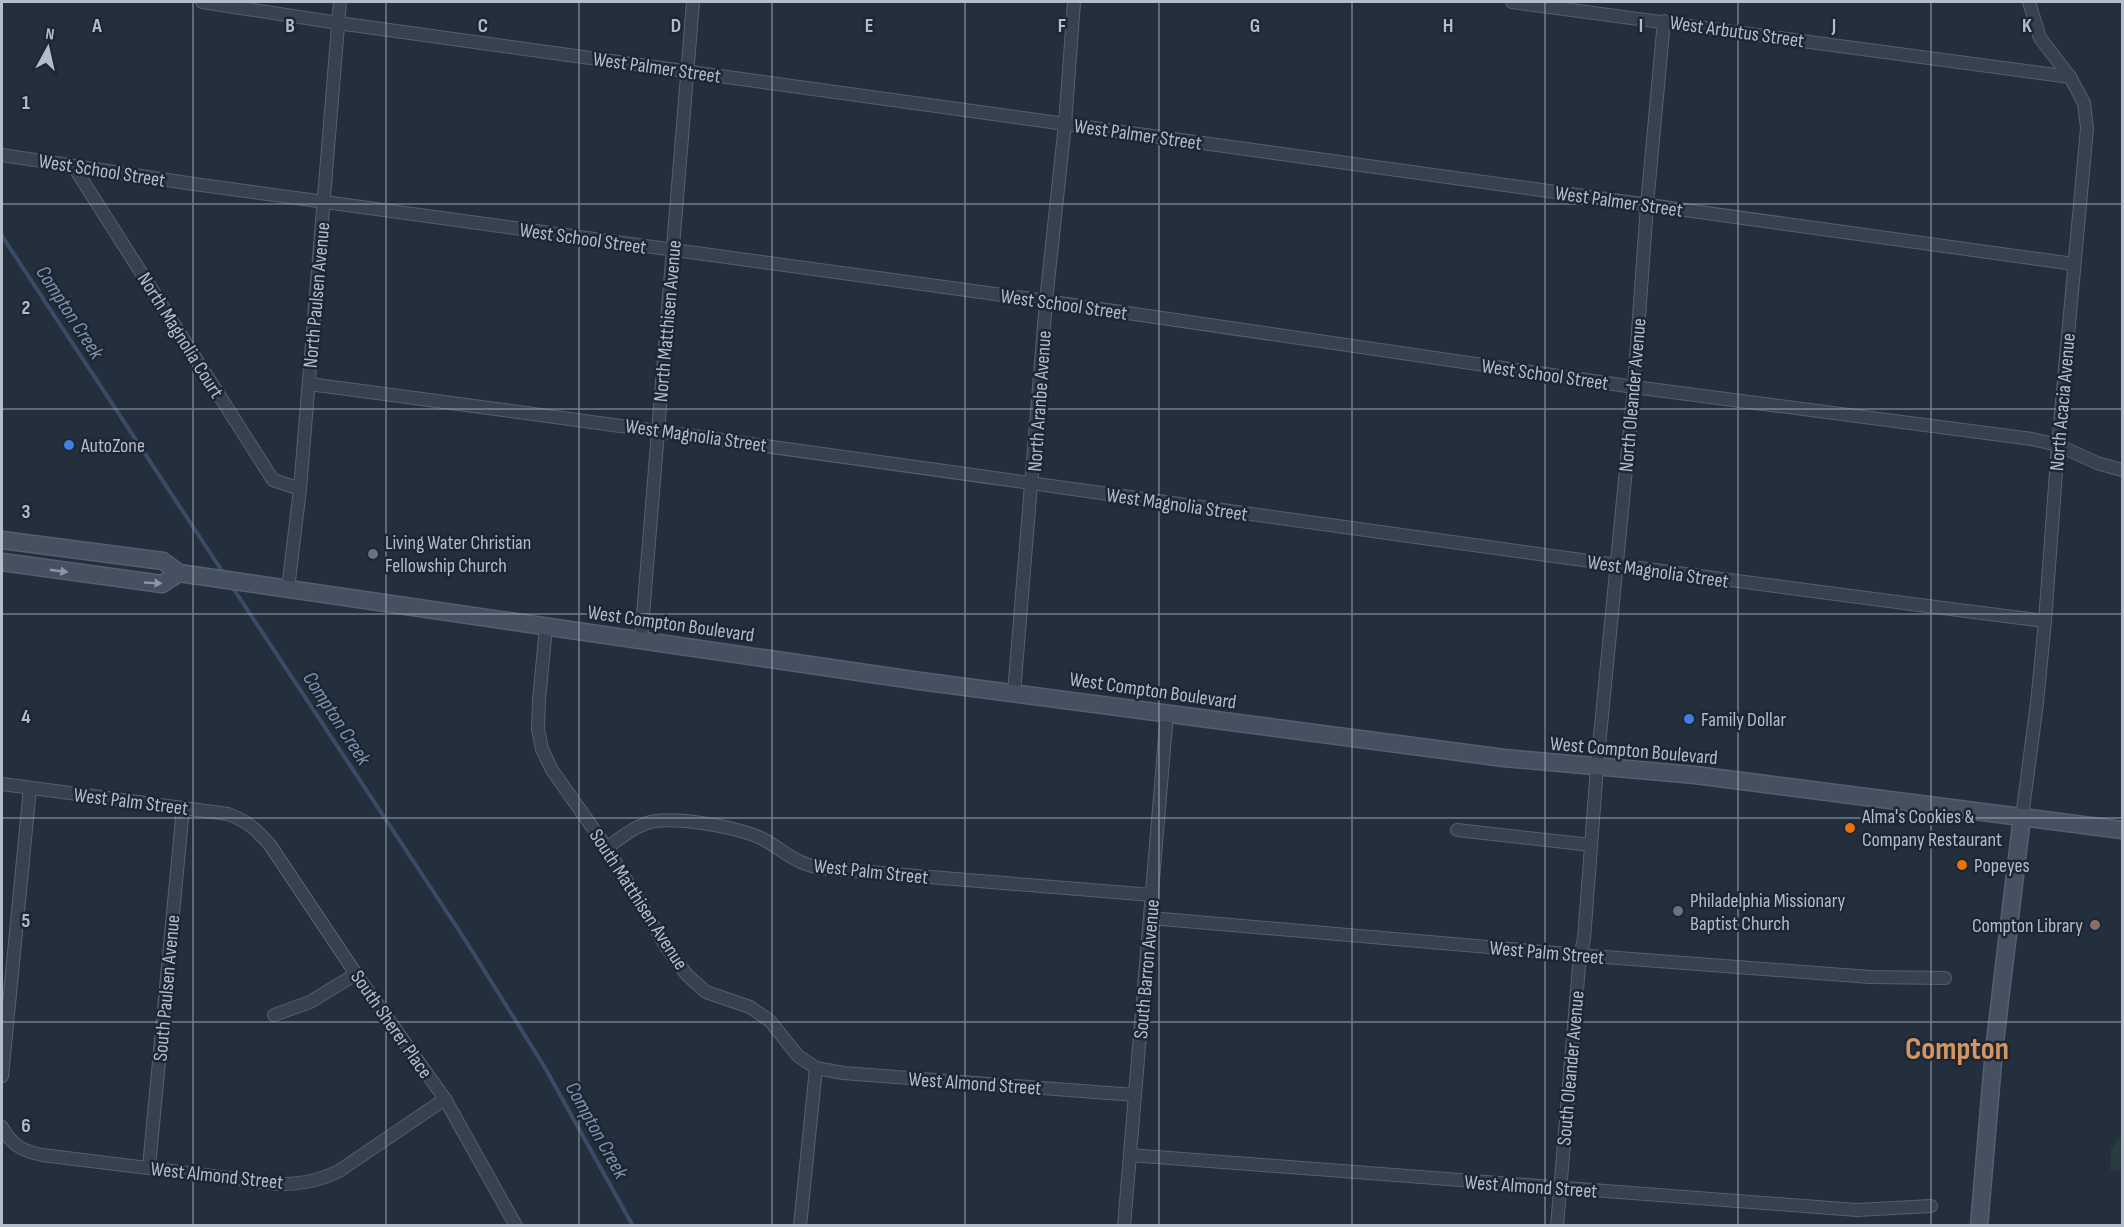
<svg xmlns="http://www.w3.org/2000/svg" width="2124" height="1227" font-family="'Sofia Sans Condensed',sans-serif">
<style>
.green{fill:#263c3f}
.lines{fill:none;stroke-linecap:round;stroke-linejoin:round}
.stream{stroke:#394c67;stroke-width:4}
.street-casing{stroke:#565f6c;stroke-width:14}
.secondary-casing{stroke:#565f6c;stroke-width:19}
.street{stroke:#38414e;stroke-width:12}
.secondary{stroke:#465061;stroke-width:16}
.oneway{fill:#8e96a5}
.grid{fill:none;stroke:#b4bcc9;stroke-width:1.5;stroke-opacity:0.55}
.shop-dot{fill:#3f7fe0;stroke:#1d2633;stroke-width:2}
.worship-dot{fill:#6b7280;stroke:#1d2633;stroke-width:2}
.food-dot{fill:#e8710a;stroke:#1d2633;stroke-width:2}
.education-dot{fill:#8d6e63;stroke:#1d2633;stroke-width:2}
.labels{text-anchor:middle;stroke-width:5;stroke-linejoin:round;paint-order:stroke}
.street-label{font-size:20px;fill:#b4bcc9;stroke:#1d2633}
.poi-label{font-size:20px;fill:#b4bcc9;stroke:#1d2633;text-anchor:start}
.water-label{font-size:21px;font-style:italic;fill:#7c92b1;stroke:#1d2633}
.town-label{font-size:32px;font-weight:bold;fill:#d59563;stroke:#1d2633}
.grid-label{font-size:20px;text-anchor:middle;font-weight:bold;fill:#b4bcc9;stroke:#1d2633;stroke-width:5;stroke-linejoin:round;paint-order:stroke}
</style>
<rect width="100%" height="100%" fill="#242f3e"/>
<path class="green" d="M 2119,1138 L 2122,1140 L 2122,1171 L 2110,1170 L 2111,1149 Z"/>
<g class="lines">
<g class="stream">
<path d="M 2,236 L 224,574"/>
<path d="M 233,588 L 464,938 L 544,1066 L 633,1226"/>
</g>
<g class="street-casing">
<g id="street">
<path d="M 202,2 L 338,23 L 2074,264"/>
<path d="M 1512,2 L 2070,77"/>
<path d="M 2,155 L 187,183 L 1046,301 L 1634,387 L 2032,439 L 2058,445 L 2097,463 L 2122,470"/>
<path d="M 74,167 L 273,480 L 300,489"/>
<path d="M 309,384 C 888,460 1466,548 2045,621"/>
<path d="M 288,589 L 300,489 L 340,2"/>
<path d="M 546,627 L 539,700 L 538,729 L 542,749 L 552,770 L 607,848 L 667,948 L 687,975 L 706,992 L 750,1007 L 770,1021 L 798,1056 L 816,1068 L 843,1073 L 1135,1095"/>
<path d="M 641,640 L 693,2"/>
<path d="M 1014,693 L 1046,301 L 1065,124 L 1074,2"/>
<path d="M 2,784 L 228,814 C 247,821 257,830 270,845 L 356,974 L 445,1099 L 516,1226"/>
<path d="M 2022,817 L 2037,703 L 2045,621 L 2058,445 L 2087,128 L 2084,103 L 2070,77 L 2040,38 L 2029,2"/>
<path d="M 1457,830 L 1591,845"/>
<path d="M 607,848 C 620,838 631,829 647,823 C 672,815 736,827 761,838 C 775,845 787,856 801,862 C 807,865 813,866 819,868 L 1152,895"/>
<path d="M 1150,918 L 1592,956 L 1870,977 L 1945,978"/>
<path d="M 274,1015 L 310,1002 L 356,974"/>
<path d="M 2,1076 L 30,788"/>
<path d="M 2,1127 C 11,1145 23,1151 42,1155 L 278,1184 C 301,1184 318,1181 339,1171 L 445,1099"/>
<path d="M 1130,1155 L 1857,1210 L 1931,1206"/>
<path d="M 149,1167 L 183,808"/>
<path d="M 800,1226 L 816,1068"/>
<path d="M 1124,1226 L 1167,713"/>
<path d="M 1557,1226 L 1580,955 L 1584,939 L 1597,767 L 1634,387 L 1647,205 L 1664,21"/>
</g>
</g>
<g class="secondary-casing">
<g id="secondary">
<path d="M 2,540 L 163,561 L 179,573 L 920,681 L 1504,758 L 1695,775 L 2122,830"/>
<path d="M 2,562 L 162,584 L 179,573"/>
<path d="M 1979,1226 L 1994,1050 L 2022,817"/>
</g>
</g>
<use href="#street" class="street"/>
<use href="#secondary" class="secondary"/>
</g>
<defs><path id="oneway-solid" d="M-6-.8H1V-3.2L6.5 0L1 3.2V.8H-6Z" transform="scale(1.5)"/></defs>
<g class="oneway">
<use href="#oneway-solid" transform="translate(59 571) rotate(8)"/>
<use href="#oneway-solid" transform="translate(153 583) rotate(3)"/>
</g>
<path class="grid" d="M 193,2 L 193,1226M 386,2 L 386,1226M 579,2 L 579,1226M 772,2 L 772,1226M 965,2 L 965,1226M 1159,2 L 1159,1226M 1352,2 L 1352,1226M 1545,2 L 1545,1226M 1738,2 L 1738,1226M 1931,2 L 1931,1226M 2,204 L 2122,204M 2,409 L 2122,409M 2,614 L 2122,614M 2,818 L 2122,818M 2,1022 L 2122,1022"/>
<g class="shop-dot">
<circle cx="69" cy="445" r="6"/>
<circle cx="1689" cy="719" r="6"/>
</g>
<g class="worship-dot">
<circle cx="373" cy="554" r="6"/>
<circle cx="1678" cy="911" r="6"/>
</g>
<g class="food-dot">
<circle cx="1850" cy="828" r="6"/>
<circle cx="1962" cy="865" r="6"/>
</g>
<circle class="education-dot" cx="2095" cy="925" r="6"/>
<g class="labels">
<g class="street-label">
<text transform="translate(1737 31) rotate(8)" y="7">West Arbutus Street</text>
<text transform="translate(657 67) rotate(8)" y="7">West Palmer Street</text>
<text transform="translate(1138 134) rotate(8)" y="7">West Palmer Street</text>
<text transform="translate(102 170) rotate(9)" y="7">West School Street</text>
<text transform="translate(1619 201) rotate(8)" y="7">West Palmer Street</text>
<text transform="translate(583 238) rotate(8)" y="7">West School Street</text>
<text transform="translate(316 295) rotate(-85)" y="7">North Paulsen Avenue</text>
<text transform="translate(1064 304) rotate(8)" y="7">West School Street</text>
<text transform="translate(667 321) rotate(-85)" y="7">North Matthisen Avenue</text>
<text transform="translate(181 335) rotate(58)" y="7">North Magnolia Court</text>
<text transform="translate(1545 374) rotate(8)" y="7">West School Street</text>
<text transform="translate(1632 395) rotate(-85)" y="7">North Oleander Avenue</text>
<text transform="translate(1039 401) rotate(-86)" y="7">North Aranbe Avenue</text>
<text transform="translate(2062 402) rotate(-85)" y="7">North Acacia Avenue</text>
<text transform="translate(696 435) rotate(8)" y="7">West Magnolia Street</text>
<text transform="translate(1177 504) rotate(8)" y="7">West Magnolia Street</text>
<text transform="translate(1658 571) rotate(8)" y="7">West Magnolia Street</text>
<text transform="translate(671 623) rotate(8)" y="7">West Compton Boulevard</text>
<text transform="translate(1153 690) rotate(8)" y="7">West Compton Boulevard</text>
<text transform="translate(1634 750) rotate(5)" y="7">West Compton Boulevard</text>
<text transform="translate(131 801) rotate(7)" y="7">West Palm Street</text>
<text transform="translate(871 871) rotate(6)" y="7">West Palm Street</text>
<text transform="translate(639 899) rotate(57)" y="7">South Matthisen Avenue</text>
<text transform="translate(1547 952) rotate(5)" y="7">West Palm Street</text>
<text transform="translate(1146 969) rotate(-85)" y="7">South Barron Avenue</text>
<text transform="translate(166 988) rotate(-85)" y="7">South Paulsen Avenue</text>
<text transform="translate(392 1024) rotate(55)" y="7">South Sherer Place</text>
<text transform="translate(1570 1068) rotate(-85)" y="7">South Oleander Avenue</text>
<text transform="translate(975 1083) rotate(4)" y="7">West Almond Street</text>
<text transform="translate(217 1175) rotate(6)" y="7">West Almond Street</text>
<text transform="translate(1531 1186) rotate(4)" y="7">West Almond Street</text>
</g>
<g class="poi-label">
<text x="81" y="452">AutoZone</text>
<text x="385" y="549">Living Water Christian<tspan x="385" dy="23">Fellowship Church</tspan></text>
<text x="1701" y="726">Family Dollar</text>
<text x="1862" y="823">Alma's Cookies &amp;<tspan x="1862" dy="23">Company Restaurant</tspan></text>
<text x="1974" y="872">Popeyes</text>
<text x="1690" y="907">Philadelphia Missionary<tspan x="1690" dy="23">Baptist Church</tspan></text>
<text x="2083" y="932" text-anchor="end">Compton Library</text>
</g>
<g class="water-label">
<text transform="translate(70 312) rotate(57)" y="7">Compton Creek</text>
<text transform="translate(337 718) rotate(57)" y="7">Compton Creek</text>
<text transform="translate(597 1130) rotate(61)" y="7">Compton Creek</text>
</g>
<g class="town-label">
<text x="1957" y="1059">Compton</text>
</g>
</g>
<g class="grid-label">
<text x="97" y="32">A</text>
<text x="290" y="32">B</text>
<text x="483" y="32">C</text>
<text x="676" y="32">D</text>
<text x="869" y="32">E</text>
<text x="1062" y="32">F</text>
<text x="1255" y="32">G</text>
<text x="1448" y="32">H</text>
<text x="1641" y="32">I</text>
<text x="1834" y="32">J</text>
<text x="2027" y="32">K</text>
<text x="26" y="109">1</text>
<text x="26" y="314">2</text>
<text x="26" y="518">3</text>
<text x="26" y="723">4</text>
<text x="26" y="927">5</text>
<text x="26" y="1132">6</text>
</g>
<rect width="2124" height="1227" fill="none" stroke="#b4bcc9" stroke-width="6"/>
<g transform="translate(48 48) rotate(8)" stroke="#1d2633" stroke-width="4.5" paint-order="stroke">
<path d="M0-4.5L10 22L0 15L-10 22Z" fill="#b4bcc9"/>
<text y="-9" font-size="16" font-weight="bold" text-anchor="middle" fill="#b4bcc9">N</text>
</g>
</svg>
